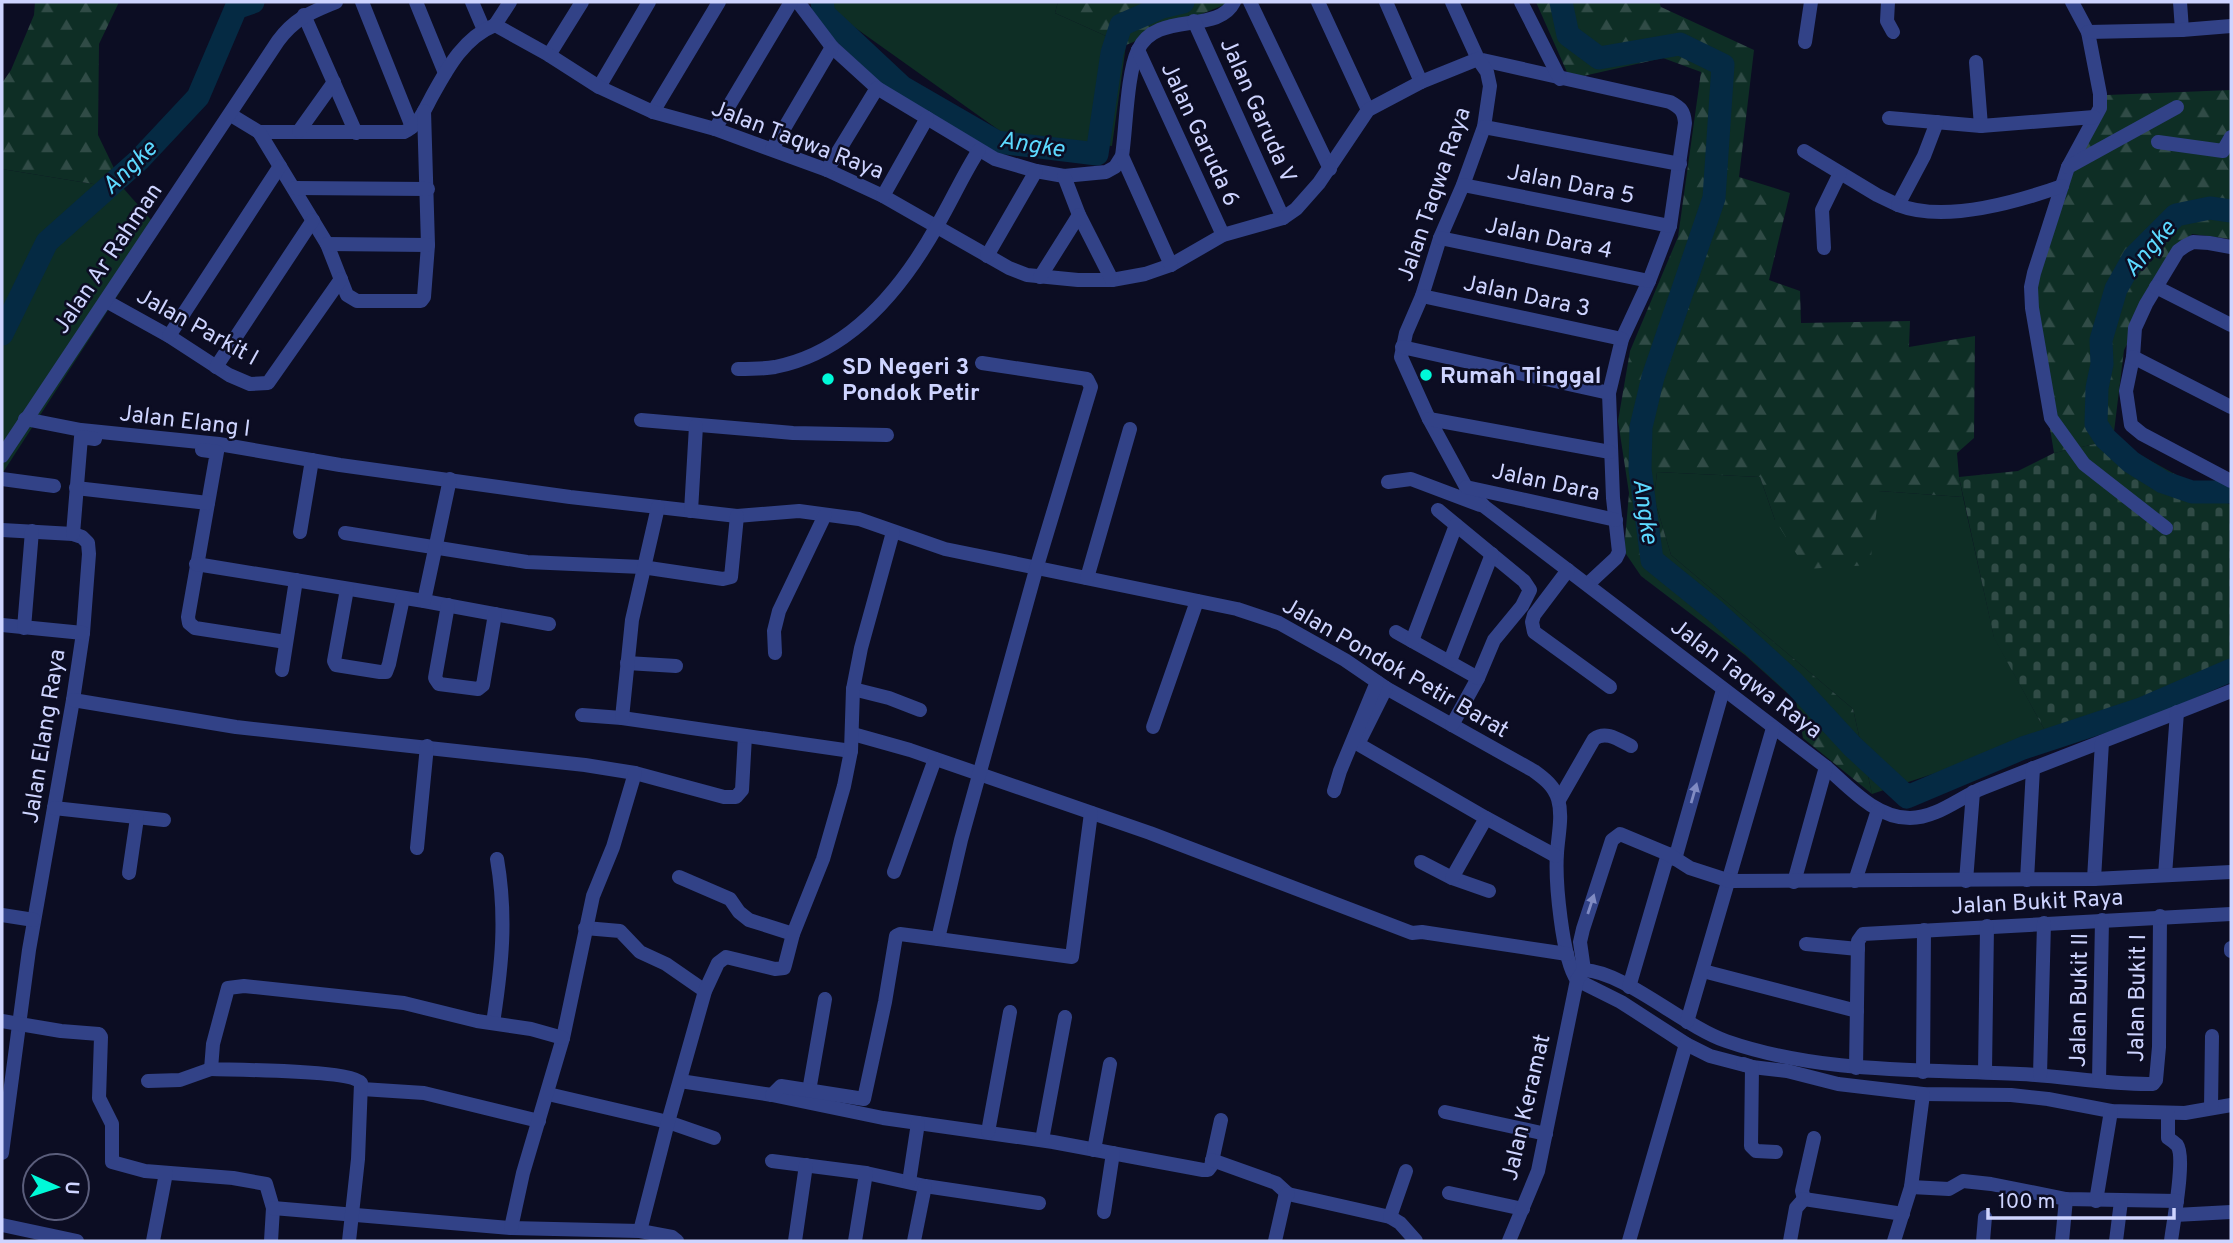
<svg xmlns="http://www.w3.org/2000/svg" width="2233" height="1243" font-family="Overpass,sans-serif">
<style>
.grass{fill:#0e2e25}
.forest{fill:url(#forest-firs)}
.cemetery{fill:url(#cemetery-stones)}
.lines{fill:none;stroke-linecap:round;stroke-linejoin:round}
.river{stroke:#052a43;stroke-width:23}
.street{stroke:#324287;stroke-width:14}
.oneway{fill:#808bc3}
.poi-dot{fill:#00f9d8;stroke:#0c0d23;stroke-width:2.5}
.labels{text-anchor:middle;stroke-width:5;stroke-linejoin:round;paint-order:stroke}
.street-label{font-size:23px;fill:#ced4ff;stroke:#0c0d23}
.poi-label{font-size:23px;font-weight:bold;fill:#ced4ff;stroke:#0c0d23;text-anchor:start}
.water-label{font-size:24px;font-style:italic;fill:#5cd9ff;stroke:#0c0d23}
</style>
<defs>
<pattern id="forest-firs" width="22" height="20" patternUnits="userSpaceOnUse" patternTransform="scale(1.75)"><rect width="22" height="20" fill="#0e2e25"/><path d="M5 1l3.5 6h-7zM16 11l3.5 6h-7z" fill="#304b46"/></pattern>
<pattern id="cemetery-stones" width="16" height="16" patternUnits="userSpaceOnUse" patternTransform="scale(1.75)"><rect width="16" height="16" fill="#0e2e25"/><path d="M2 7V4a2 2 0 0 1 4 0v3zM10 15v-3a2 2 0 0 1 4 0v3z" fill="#304b46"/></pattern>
</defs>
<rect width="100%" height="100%" fill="#0c0d23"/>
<g class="grass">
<path d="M 828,2 L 1058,2 L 1055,13 L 1126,45 L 1112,146 L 1010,138 L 826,7 Z"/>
<path d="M 2,169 L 124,189 L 160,230 L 2,474 Z"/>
<path d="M 1657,472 L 1760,477 L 1775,520 L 1879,491 L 1963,497 L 1994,637 L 2048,736 L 1872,794 L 1853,709 L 1671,555 L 1654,498 Z"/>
</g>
<g class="forest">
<path d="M 35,2 L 119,2 L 99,44 L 98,135 L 124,189 L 2,169 L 2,83 L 11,70 L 34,15 Z"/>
<path d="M 1058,2 L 1231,2 L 1126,45 L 1055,13 Z"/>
<path d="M 1536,2 L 1659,2 L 1661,7 L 1754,50 L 1739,177 L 1790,193 L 1769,280 L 1800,291 L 1801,323 L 1910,321 L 1909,347 L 1975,336 L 1974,438 L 1957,453 L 1959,477 L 1963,497 L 1879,491 L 1870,565 L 1806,569 L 1775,520 L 1760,477 L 1657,472 L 1654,498 L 1671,555 L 1853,709 L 1872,794 L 1803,738 L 1796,701 L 1745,655 L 1641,576 L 1624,551 L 1629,493 L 1618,421 L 1630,351 L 1678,237 L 1701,72 L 1663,58 L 1570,79 Z"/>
<path d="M 2231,90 L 2231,239 L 2192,234 L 2168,266 L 2124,350 L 2113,440 L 2054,453 L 2029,300 L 2060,185 L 2107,95 Z"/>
</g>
<path class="cemetery" d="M 2113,440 L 2231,505 L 2231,668 L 2048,736 L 1994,638 L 1959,477 L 2018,471 L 2054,453 Z"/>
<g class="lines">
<g class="river">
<path d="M 822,2 L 824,14 L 902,87 L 997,142 L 1097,154 L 1112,53 L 1121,25 L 1162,7 L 1183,2"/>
<path d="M 1561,2 L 1568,35 L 1599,58 L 1680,44 L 1723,65 L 1714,198 L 1653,377 L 1641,427 L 1640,469 L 1652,560 L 1715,611 L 1793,682 L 1852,746 L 1907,797 L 2023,748 L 2141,709 L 2231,670"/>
<path d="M 2231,211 L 2210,208 L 2176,215 L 2134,257 L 2116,289 L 2101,340 L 2102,364 L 2097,388 L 2096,424 L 2105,438 L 2131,462 L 2163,482 L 2192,492 L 2231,492"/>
<path d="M 2,334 L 47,242 L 139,160 L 198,97 L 236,8 L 253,2"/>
</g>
<g class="street">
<path d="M 362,2 L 412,127"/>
<path d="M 416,2 L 445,73"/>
<path d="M 472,2 L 484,30"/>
<path d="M 798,2 L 832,47 L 877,88 L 995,159 L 1036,171 L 1064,176 L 1106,172 L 1115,167 L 1122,156 C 1126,129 1127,73 1138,50 C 1156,10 1218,35 1234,2"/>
<path d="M 1250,2 L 1330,169"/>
<path d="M 1318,2 L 1368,110"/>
<path d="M 1386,2 L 1421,82"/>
<path d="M 1452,2 L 1478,59 L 1670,102 C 1681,108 1684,111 1685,123 L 1670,226 L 1649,281 L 1622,339 L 1609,393 L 1613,498 L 1619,552 L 1616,558 L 1588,584"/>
<path d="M 1521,2 L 1560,79"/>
<path d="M 1888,2 L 1887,21 L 1893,32"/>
<path d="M 2072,2 L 2088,32 L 2100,94 L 2100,108 L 2068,167 L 2034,273 L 2031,287 L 2032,308 L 2051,418 L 2084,464 L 2166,528"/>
<path d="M 2180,2 L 2182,30"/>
<path d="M 304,15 L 356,133"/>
<path d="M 1194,21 L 1283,218"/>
<path d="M 495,25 L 510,2"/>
<path d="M 2088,32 L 2182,30 L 2231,26"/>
<path d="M 1805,42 L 1811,2"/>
<path d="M 1138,50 L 1223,235"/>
<path d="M 549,55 L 582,2"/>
<path d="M 1976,62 L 1981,126"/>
<path d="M 599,87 L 649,2"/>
<path d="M 653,112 L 719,2"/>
<path d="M 231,115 L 259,132 L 404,132 C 418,126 424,111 431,98 C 447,69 463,38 495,25 L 549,55 L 599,87 L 653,112 L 715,129 L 827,170 L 883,196 L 1009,268 L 1027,275 L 1078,280 L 1112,280 L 1145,274 L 1171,265 L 1223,235 L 1283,218 L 1296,209 L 1319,183 L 1368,110 L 1421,82 L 1478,59 L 1487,72 L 1490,86 L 1484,127 L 1463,185 L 1440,238 L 1422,296 L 1406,333 L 1401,357 L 1429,419 L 1466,487 L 1485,507 L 1826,767 C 1850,788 1876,818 1910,818 C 1937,818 1960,797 1983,788 C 2066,755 2149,724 2231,691"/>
<path d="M 1889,118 L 1981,126 L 2094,117"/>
<path d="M 1484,127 L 1680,164"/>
<path d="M 715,129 L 791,2"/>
<path d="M 299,131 L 334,82"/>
<path d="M 259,132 L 327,244 L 347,295 L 357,301 L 421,301 L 424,297 L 428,245 L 424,111"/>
<path d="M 2158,142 L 2223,151 L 2231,137"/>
<path d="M 772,149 L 832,47"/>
<path d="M 1804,151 L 1877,195 L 1898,205 L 1924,156 L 1937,122"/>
<path d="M 1122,156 L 1171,265"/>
<path d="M 2068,167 L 2177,107"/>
<path d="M 827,170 L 877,88"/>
<path d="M 1064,176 L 1079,215 L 1112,280"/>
<path d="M 1463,185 L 1670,226"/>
<path d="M 295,188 L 428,189"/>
<path d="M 883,196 L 927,118"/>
<path d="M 1898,205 C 1944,223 2017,202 2062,186"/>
<path d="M 1440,238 L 1649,281"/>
<path d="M 327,244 L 428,245"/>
<path d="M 2231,247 L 2209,243 L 2193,242 L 2185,246 L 2178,251 L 2146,304 L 2135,328 L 2133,357 L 2126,391 L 2131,425 L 2142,434 L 2231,481"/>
<path d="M 1824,248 L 1822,210 L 1840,173"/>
<path d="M 987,256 L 1036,171"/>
<path d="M 1040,277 L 1079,215"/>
<path d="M 2156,287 L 2231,325"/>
<path d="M 1422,296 L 1622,339"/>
<path d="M 106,301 L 169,336 L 229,375 L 250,384 L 268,383 L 341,279"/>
<path d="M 169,336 L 280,166"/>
<path d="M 1402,347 L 1609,393"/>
<path d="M 2133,357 L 2231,407"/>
<path d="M 216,367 L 313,220"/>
<path d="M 738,369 C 750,369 763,369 775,367 C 851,352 902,289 938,224 C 952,200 964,173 979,150"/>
<path d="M 25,419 L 81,430 L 219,444 L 340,465 L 570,497 L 737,516 L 799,511 L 859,519 L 945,549 L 1237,609 L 1279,623 L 1345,660 L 1386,688 L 1534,771 C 1545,779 1554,786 1558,799 C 1563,816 1558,836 1557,853 C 1555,880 1562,959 1577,980"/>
<path d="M 1429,419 L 1610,452"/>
<path d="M 641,420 L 793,433 L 887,435"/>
<path d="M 202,450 L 217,452 L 188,617 L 189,623 L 195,628 L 286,642"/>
<path d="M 2,456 L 278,41 C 295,18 310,13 336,2"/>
<path d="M 2,479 L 54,486"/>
<path d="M 1388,482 L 1411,479 L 1480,505"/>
<path d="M 1466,487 L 1616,520"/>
<path d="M 76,488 L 208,503"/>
<path d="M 1438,510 L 1524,581 L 1530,590 L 1522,606 L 1494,640 L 1478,678 L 1452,725"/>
<path d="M 691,511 L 696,426"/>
<path d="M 2,530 L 73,534 L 82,537 L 88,543 L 89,554 L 83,633 L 73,700 L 29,950 L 2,1153"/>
<path d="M 300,532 L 312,460"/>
<path d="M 345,533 L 527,562 L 642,567 L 723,579 L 731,577 L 737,516"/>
<path d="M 73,534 L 81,437 L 95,439"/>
<path d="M 196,564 L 424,601 L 549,624"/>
<path d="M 1568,570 L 1534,615 L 1532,622 L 1534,632 L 1610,687"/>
<path d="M 1087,578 L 1130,429"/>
<path d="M 347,589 L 334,661 L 336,665 L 380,672 L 386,672 L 389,664 L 403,598"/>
<path d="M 424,601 L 450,479"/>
<path d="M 448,605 L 435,678 L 439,684 L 478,689 L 483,685 L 495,614"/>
<path d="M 2,625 L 83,633"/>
<path d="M 24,628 L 32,531"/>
<path d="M 1396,632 L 1478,678"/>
<path d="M 1412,641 L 1456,525"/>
<path d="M 775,653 L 774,631 L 779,611 L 825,515"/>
<path d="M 1450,661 L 1492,554"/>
<path d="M 627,663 L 676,666"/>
<path d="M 282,670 L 296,580"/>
<path d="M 1386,688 L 1358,744 L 1486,818 L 1556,856"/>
<path d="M 853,689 L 889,698 L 920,710"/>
<path d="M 73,700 L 236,727 L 585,765 L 635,773 L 724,797 L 736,797 L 742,790 L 745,736"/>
<path d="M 582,715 L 622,718 L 851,751"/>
<path d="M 622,718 L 632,620 L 658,507"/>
<path d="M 1153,727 L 1197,601"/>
<path d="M 853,734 L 910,750 L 1150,833 L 1412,933 L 1422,932 L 1567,954"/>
<path d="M 1334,791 L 1340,771 L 1377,682"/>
<path d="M 1559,800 L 1594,739 C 1606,730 1619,740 1631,746"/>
<path d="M 54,808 L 164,820"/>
<path d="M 417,848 L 427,746"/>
<path d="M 1675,859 L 1723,690"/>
<path d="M 1421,862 L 1452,878 L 1489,891"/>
<path d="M 894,872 L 935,759"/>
<path d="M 129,873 L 137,818"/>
<path d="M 2165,875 L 2177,712"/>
<path d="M 679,877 L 730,899 L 739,912 L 749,920 L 793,934"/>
<path d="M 1452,878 L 1486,818"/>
<path d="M 2094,879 L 2102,742"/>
<path d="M 2027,880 L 2033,768"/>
<path d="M 1855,881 L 1878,810"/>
<path d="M 1966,881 L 1973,792"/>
<path d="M 1794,882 L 1826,767"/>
<path d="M 2,915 L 34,920"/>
<path d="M 585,928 L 620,931 L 640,952 L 666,964 L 705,991"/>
<path d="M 938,939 L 1072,957 L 1091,813"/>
<path d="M 1806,944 L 1858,949"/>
<path d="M 2231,948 L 2231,951"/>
<path d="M 1584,970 C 1625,972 1683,1026 1726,1041 C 1821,1074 1921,1069 2020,1074 C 2064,1076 2109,1085 2153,1084 L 2156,1080 L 2159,1047 L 2160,916"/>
<path d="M 1703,971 L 1857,1011"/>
<path d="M 1577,980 L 1621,1002 L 1686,1044 L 1710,1056 L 1752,1067 L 1787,1071 L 1838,1084 L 1923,1094 L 2011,1095 L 2048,1099 L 2111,1111 L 2185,1113 L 2231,1105"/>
<path d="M 1629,987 L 1668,854"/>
<path d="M 2,1021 L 61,1031 L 99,1034 L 101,1037 L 99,1098 L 112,1124 L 112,1162 L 145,1171 L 233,1178 L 266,1184 L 273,1208 L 271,1241"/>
<path d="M 1687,1022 L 1773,728"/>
<path d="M 493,1023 C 502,965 507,917 497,859"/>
<path d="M 1743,1064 L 1752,1067 L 1751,1146 L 1756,1151 L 1776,1152"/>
<path d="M 1856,1068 L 1858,941 L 1863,934 L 2231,914"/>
<path d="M 1923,1072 L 1924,930"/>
<path d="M 1985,1072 L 1987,926"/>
<path d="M 2040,1075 L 2044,923"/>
<path d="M 2099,1080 L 2102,920"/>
<path d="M 148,1081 L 180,1080 L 211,1069"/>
<path d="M 680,1081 L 772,1095 L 883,1118 L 1053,1142 L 1203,1170 L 1208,1170 L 1211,1166 L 1221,1120"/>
<path d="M 362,1089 L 424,1093 L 539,1121"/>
<path d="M 809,1091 L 825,999"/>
<path d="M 548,1094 L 668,1122 L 714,1138"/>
<path d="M 772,1095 L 781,1086 L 864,1099 L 885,1002 L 896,936 L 900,934 L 938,939 L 961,840 L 1037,566 L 1091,387 L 1087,379 L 982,363"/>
<path d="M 2211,1108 L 2212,1036"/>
<path d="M 1445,1112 L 1546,1134"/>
<path d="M 2168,1113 L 2168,1138 C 2171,1140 2174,1142 2177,1145 C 2186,1157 2173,1224 2171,1241"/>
<path d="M 988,1132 L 1010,1012"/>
<path d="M 1814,1138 L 1802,1191 L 1804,1199 L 1903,1214"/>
<path d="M 1042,1140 L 1065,1017"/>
<path d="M 1094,1150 L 1110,1064"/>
<path d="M 1212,1160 L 1276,1183 L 1288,1194"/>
<path d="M 772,1161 L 866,1173 L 925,1186 L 1039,1203"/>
<path d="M 909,1182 L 918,1123"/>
<path d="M 1911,1187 L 1949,1189 L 1963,1181 L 1991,1184 L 2066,1199 L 2177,1201"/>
<path d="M 1449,1193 L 1523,1209"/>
<path d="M 1288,1194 L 1390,1217 L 1400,1223 L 1416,1241"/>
<path d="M 2096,1201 L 2111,1111"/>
<path d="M 273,1208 L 511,1228 L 640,1231 L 672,1237 L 677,1241"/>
<path d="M 1104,1212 L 1113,1153"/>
<path d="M 2175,1215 L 2231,1212"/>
<path d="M 1390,1217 L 1406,1171"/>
<path d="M 2,1225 L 77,1241"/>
<path d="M 511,1228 L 523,1173 L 563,1038 L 593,896 L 613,847 L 635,773"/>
<path d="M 640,1231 L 668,1122 L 705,991 L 718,963 L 726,957 L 775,969 L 784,968 L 785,965 L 793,934 L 823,859 L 844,786 L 851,751 L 853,689 L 861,648 L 893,532"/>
<path d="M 153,1241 L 166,1173"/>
<path d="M 349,1241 L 358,1159 L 361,1083 C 351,1070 233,1070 211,1069 L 213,1044 L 228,988 L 244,986 L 404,1003 L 477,1021 L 531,1029 L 563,1038"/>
<path d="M 795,1241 L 806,1165"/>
<path d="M 855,1241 L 866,1173"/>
<path d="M 914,1241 L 925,1186"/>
<path d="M 1275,1241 L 1285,1197 L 1288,1194"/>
<path d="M 1509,1241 L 1538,1171 L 1577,980 L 1584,970 L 1580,942 L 1583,929 L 1612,840 L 1620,834 L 1668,854 L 1690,868 L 1730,881 L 2094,879 L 2231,872"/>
<path d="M 1629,1241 L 1686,1044"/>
<path d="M 1790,1241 L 1796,1208 L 1804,1199"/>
<path d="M 1894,1241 L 1911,1187 L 1923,1094"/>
<path d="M 1983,1241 L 1985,1217"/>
<path d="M 2062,1241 L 2066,1199"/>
<path d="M 2116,1241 L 2121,1201"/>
</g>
</g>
<defs><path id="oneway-solid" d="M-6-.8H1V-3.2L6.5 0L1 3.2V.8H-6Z" transform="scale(1.75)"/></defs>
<g class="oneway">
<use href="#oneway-solid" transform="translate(1694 793) rotate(-74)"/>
<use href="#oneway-solid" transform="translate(1591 904) rotate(-72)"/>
</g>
<g class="poi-dot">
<circle cx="1426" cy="375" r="7"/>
<circle cx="828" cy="379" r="7"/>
</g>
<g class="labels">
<g class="street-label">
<text transform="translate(1259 110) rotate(66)" y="8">Jalan Garuda V</text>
<text transform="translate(1201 134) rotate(65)" y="8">Jalan Garuda 6</text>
<text transform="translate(798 139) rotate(21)" y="8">Jalan Taqwa Raya</text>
<text transform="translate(1571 183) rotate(11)" y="8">Jalan Dara 5</text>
<text transform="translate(1433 194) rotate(-71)" y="8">Jalan Taqwa Raya</text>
<text transform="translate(1549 237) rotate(12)" y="8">Jalan Dara 4</text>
<text transform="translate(107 258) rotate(-56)" y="8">Jalan Ar Rahman</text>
<text transform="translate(1527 295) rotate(12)" y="8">Jalan Dara 3</text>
<text transform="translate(198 326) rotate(29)" y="8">Jalan Parkit I</text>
<text transform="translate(185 420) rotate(7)" y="8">Jalan Elang I</text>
<text transform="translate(1546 481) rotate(12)" y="8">Jalan Dara</text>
<text transform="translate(1396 667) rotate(30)" y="8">Jalan Pondok Petir Barat</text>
<text transform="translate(1747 678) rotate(37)" y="8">Jalan Taqwa Raya</text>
<text transform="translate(43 736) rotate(-81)" y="8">Jalan Elang Raya</text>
<text transform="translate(2037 901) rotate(-3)" y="8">Jalan Bukit Raya</text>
<text transform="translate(2136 998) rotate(-89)" y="8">Jalan Bukit I</text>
<text transform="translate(2078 1000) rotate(-89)" y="8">Jalan Bukit II</text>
<text transform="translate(1525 1107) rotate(-77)" y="8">Jalan Keramat</text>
</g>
<g class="poi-label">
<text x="842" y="374">SD Negeri 3<tspan x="842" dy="26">Pondok Petir</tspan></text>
<text x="1440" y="383">Rumah Tinggal</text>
</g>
<g class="water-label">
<text transform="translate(1032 144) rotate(9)" y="8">Angke</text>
<text transform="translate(129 167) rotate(-44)" y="8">Angke</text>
<text transform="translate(2149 248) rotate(-49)" y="8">Angke</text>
<text transform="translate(1646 511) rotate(82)" y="8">Angke</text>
</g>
</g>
<rect width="2233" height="1243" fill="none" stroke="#ced4ff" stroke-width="7"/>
<g transform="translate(56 1187) rotate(93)"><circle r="33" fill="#0c0d23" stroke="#5a5d7b" stroke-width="2"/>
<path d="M0-5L12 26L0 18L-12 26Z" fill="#00f9d8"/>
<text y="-10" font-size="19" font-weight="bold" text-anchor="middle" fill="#ced4ff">U</text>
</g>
<path d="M1988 1208v10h186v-10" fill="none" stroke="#ced4ff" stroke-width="3.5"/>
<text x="1998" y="1208" font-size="21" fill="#ced4ff" stroke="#0c0d23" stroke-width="5" paint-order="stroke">100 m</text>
</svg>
